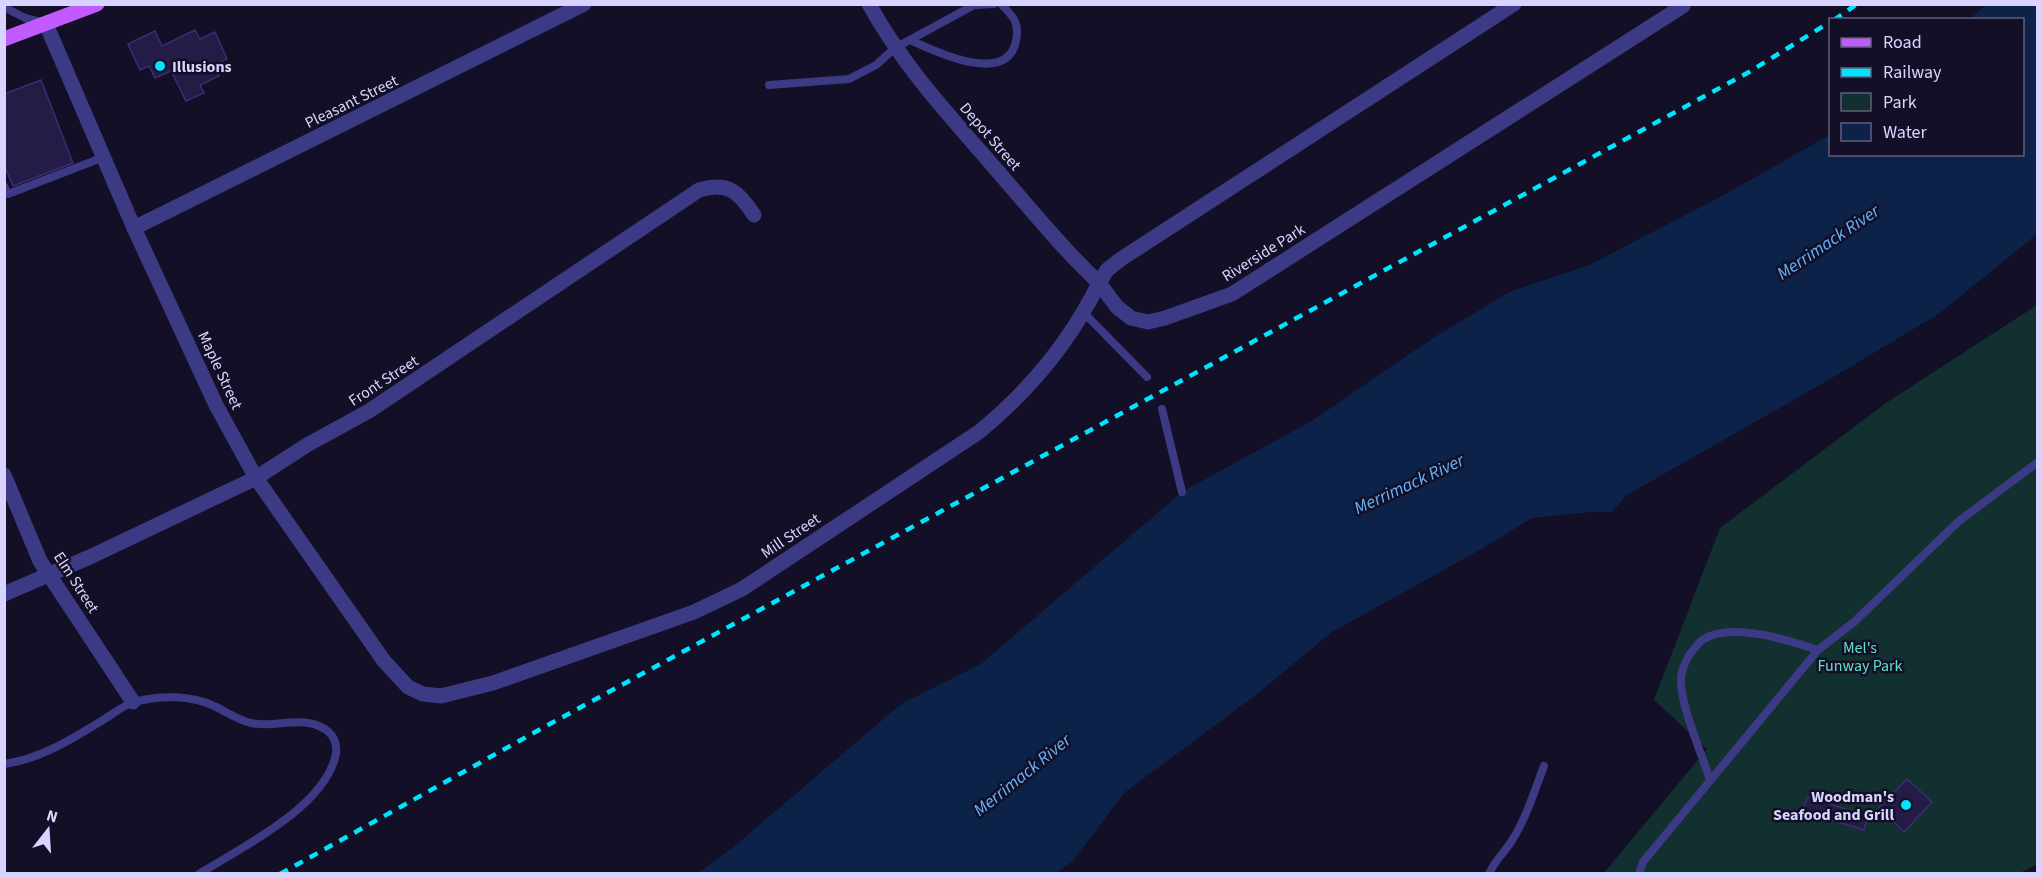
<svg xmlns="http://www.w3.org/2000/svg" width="2042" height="878" font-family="'Source Sans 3',sans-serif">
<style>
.green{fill:#12302f}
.water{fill:#0c2248}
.building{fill:#241b47;stroke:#3b2d73;stroke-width:1.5}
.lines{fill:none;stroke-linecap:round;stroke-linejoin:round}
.service{stroke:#3d3a85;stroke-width:8}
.minor{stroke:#3d3a85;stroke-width:15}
.primary{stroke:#c25bff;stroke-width:15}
.rail{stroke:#00e5ff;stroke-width:4.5;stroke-dasharray:9 8;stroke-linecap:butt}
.poi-dot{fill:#00e5ff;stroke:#130f26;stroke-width:2}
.labels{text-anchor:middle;stroke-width:5;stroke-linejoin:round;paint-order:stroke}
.poi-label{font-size:16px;font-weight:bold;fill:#d9d4ff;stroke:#130f26;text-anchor:start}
.street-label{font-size:16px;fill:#d9d4ff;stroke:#130f26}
.park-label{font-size:16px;fill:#5fe0c0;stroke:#130f26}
.water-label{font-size:18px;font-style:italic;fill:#62b6ff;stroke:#130f26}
</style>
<rect width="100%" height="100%" fill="#130f26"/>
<path class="green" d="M 2037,305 L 2037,864 L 2018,874 L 1603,874 L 1707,749 L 1654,700 L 1720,528 L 1886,403 Z"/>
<path class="water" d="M 1985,5 L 2037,5 L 2037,234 L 1940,313 L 1820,385 L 1627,495 L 1612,512 L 1592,512 L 1532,518 L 1471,555 L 1332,632 L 1257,694 L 1124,793 L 1072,862 L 1057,873 L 697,874 L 731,849 L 901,704 L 981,664 L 1182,492 L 1313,420 L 1430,340 L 1509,292 L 1589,265 L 1722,196 L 1830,135 L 1830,154 L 2022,154 L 2022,20 L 1970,19 Z"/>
<g class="building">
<path d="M 195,30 L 200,39 L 215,32 L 227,59 L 214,65 L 219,76 L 200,85 L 204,93 L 186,101 L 171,71 L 155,78 L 149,66 L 140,70 L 128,44 L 155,31 L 162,46 Z"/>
<path d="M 41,80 L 73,163 L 13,186 L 4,165 L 4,94 Z"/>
<path d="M 1907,779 L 1932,802 L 1904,832 L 1879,808 Z"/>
<path d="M 1807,797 L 1868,816 L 1864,830 L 1803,811 Z"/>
</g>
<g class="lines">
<g class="service">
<path d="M 976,5 L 994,4"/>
<path d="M 4,7 L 25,18 L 41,22"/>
<path d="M 910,40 C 936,52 1007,86 1016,41 C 1020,23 1013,16 1001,4"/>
<path d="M 769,85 L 849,79 L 876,65 L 895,48 L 976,4"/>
<path d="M 4,186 L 8,194 L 104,157"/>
<path d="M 1083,312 L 1147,377"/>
<path d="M 1162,409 L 1182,492"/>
<path d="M 4,764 C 41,759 72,739 103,720 C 113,714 124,705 134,702 C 159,695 192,695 214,706 C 227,712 238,720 251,723 C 273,728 297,717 319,726 C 333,732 339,743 335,758 C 321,809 242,847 199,874"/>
<path d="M 1710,780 C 1702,754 1680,705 1681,679 C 1681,670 1687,657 1693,650 C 1696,647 1699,642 1702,640 C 1730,621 1788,640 1818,650"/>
<path d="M 1489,874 C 1495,860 1503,854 1511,842 C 1526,819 1534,792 1544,766"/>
<path d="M 1639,874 L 1643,862 L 1818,650 L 1854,622 L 1959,521 L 2038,462"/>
</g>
<g class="minor">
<path d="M 1514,4 L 1121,259 L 1107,270 L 1099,283 L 1117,307 L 1131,318 L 1148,322 L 1165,318 L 1232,294 L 1683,6 L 1682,4"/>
<path d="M 46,24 L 134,228 L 216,405 L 256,478 L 384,661 L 408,687 L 423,694 L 441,696 L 493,683 L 694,612 L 742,589 L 979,432 C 1029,391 1070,342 1099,283 C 1061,247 1028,206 994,167 C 949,115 903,66 869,4"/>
<path d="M 134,228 L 584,4"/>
<path d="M 4,475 L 40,561 L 133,702"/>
<path d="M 4,594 L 92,556 L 256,478 L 307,445 L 369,411 L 699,190 C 728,181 739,192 754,215"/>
</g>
<path class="primary" d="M 4,39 L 97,4"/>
<g class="rail">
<path d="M 1834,20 L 1857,4"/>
<path d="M 280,874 L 537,731 L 1749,72 L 1830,22"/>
</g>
</g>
<g class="poi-dot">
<circle cx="160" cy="66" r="6"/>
<circle cx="1906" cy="805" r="6"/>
</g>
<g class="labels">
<g class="poi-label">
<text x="172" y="72">Illusions</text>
<text x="1894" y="802" text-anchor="end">Woodman's<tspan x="1894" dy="18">Seafood and Grill</tspan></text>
</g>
<g class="street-label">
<text transform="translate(351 101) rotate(-26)" y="6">Pleasant Street</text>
<text transform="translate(991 136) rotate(49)" y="6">Depot Street</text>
<text transform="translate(1263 252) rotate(-32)" y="6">Riverside Park</text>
<text transform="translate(221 370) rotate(65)" y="6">Maple Street</text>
<text transform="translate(383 380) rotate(-33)" y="6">Front Street</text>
<text transform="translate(790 535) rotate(-34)" y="6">Mill Street</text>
<text transform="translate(77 582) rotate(57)" y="6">Elm Street</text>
</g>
<g class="park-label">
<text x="1860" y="653">Mel's<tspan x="1860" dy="18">Funway Park</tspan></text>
</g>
<g class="water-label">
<text transform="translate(1828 242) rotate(-34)" y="6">Merrimack River</text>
<text transform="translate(1409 484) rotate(-25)" y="6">Merrimack River</text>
<text transform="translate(1022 775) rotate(-39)" y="6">Merrimack River</text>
</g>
</g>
<rect width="2042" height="878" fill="none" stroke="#d9d4ff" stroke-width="12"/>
<rect x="1829" y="18" width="195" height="138" fill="#130f26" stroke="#625e7d" stroke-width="1.5"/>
<rect x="1841" y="38" width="30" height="9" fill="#c25bff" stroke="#625e7d" stroke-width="1.5"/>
<text x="1883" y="48" font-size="18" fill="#d9d4ff">Road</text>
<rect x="1841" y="68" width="30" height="9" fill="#00e5ff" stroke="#625e7d" stroke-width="1.5"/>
<text x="1883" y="78" font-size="18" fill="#d9d4ff">Railway</text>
<rect x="1841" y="93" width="30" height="18" fill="#12302f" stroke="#625e7d" stroke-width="1.5"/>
<text x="1883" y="108" font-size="18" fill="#d9d4ff">Park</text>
<rect x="1841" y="123" width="30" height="18" fill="#0c2248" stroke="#625e7d" stroke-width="1.5"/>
<text x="1883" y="138" font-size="18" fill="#d9d4ff">Water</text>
<g transform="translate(48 830) rotate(17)" stroke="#130f26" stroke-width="4.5" paint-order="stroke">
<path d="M0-4.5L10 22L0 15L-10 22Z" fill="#d9d4ff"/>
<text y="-9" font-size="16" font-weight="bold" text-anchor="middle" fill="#d9d4ff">N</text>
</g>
</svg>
